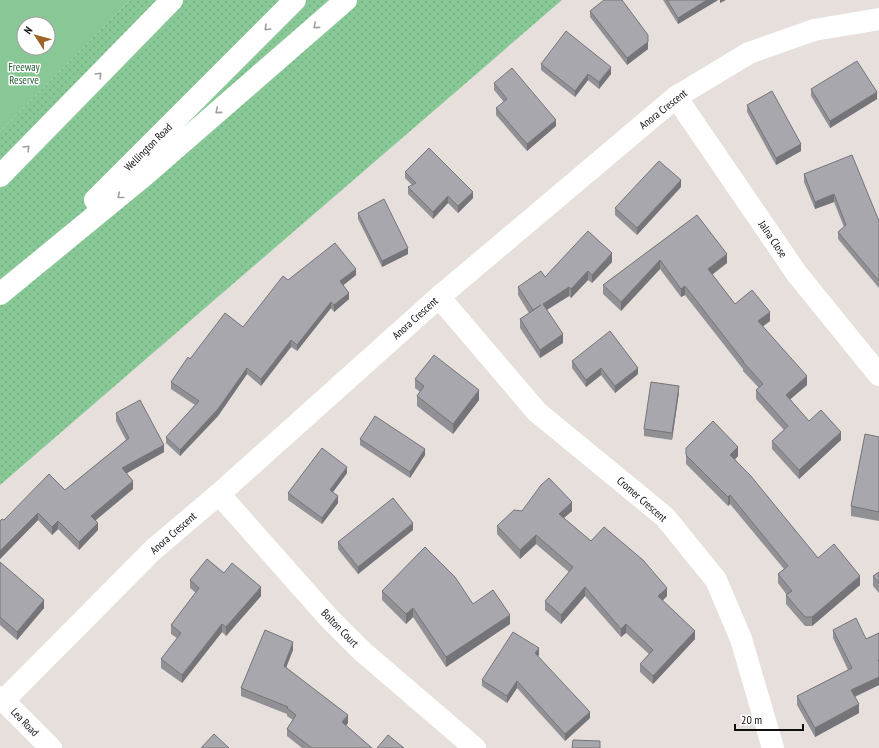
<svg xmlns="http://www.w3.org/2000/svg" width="879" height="748" font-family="'PT Sans Narrow',sans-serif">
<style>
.grass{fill:url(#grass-dots)}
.park{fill:#87c896;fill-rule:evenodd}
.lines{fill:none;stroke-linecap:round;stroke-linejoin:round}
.minor{stroke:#fff;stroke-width:22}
.highway{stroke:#fff;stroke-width:22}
.wall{fill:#909095}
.shaded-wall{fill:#757579}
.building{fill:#a7a7ad;stroke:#757579}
.oneway{stroke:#a09f9f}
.labels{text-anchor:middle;stroke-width:3;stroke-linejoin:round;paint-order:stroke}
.park-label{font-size:11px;fill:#225e34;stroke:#fff}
.street-label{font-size:11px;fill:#110f0e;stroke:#fff}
</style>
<defs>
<pattern id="grass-dots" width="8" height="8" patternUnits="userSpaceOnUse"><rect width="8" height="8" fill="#87c896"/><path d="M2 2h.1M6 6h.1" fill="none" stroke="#74ab80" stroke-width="1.8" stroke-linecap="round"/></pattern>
</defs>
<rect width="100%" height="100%" fill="#e6dfdc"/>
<path class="grass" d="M 130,0 L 562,0 L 0,485 L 0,132 Z"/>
<path class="park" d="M 0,0 L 130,0 L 0,132 ZM 24,24 L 48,24 L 48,48 L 24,48 Z"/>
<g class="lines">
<g class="minor">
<path d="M 676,97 L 797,274 L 879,375"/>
<path d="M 439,297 L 537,412 L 665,517 L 716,580 L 741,639 L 773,748"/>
<path d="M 219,494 L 328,617 L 363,652 L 475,748"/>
<path d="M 0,697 L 51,748"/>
<path d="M 4,700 L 154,549 L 219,494 L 439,297 L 676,97 L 749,53 L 814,30 L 879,19"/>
</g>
<g class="highway">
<path d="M 0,176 L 172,0"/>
<path d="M 95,200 L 295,0"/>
<path d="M 0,294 L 145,175 L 346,0"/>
</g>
</g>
<g class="wall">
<path d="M 663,0 L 718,0 L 678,24 Z"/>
<path d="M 590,11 L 648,49 L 627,65 L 590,17 Z"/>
<path d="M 541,64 L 611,74 L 599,89 L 588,80 L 575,97 L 541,70 Z"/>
<path d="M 494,83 L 556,126 L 527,151 L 496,115 L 496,108 L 504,102 L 494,90 Z"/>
<path d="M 811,89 L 877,99 L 830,128 L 811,96 Z"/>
<path d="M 747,105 L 801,151 L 776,165 L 747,112 Z"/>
<path d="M 405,172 L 473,198 L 458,213 L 448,203 L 433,219 L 408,194 L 408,187 L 412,185 L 405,178 Z"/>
<path d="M 804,174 L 879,221 L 879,288 L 838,239 L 838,232 L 844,227 L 834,202 L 815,209 L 804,182 Z"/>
<path d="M 681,187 L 637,235 L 615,215 L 615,208 Z"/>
<path d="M 358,213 L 408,254 L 382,267 L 358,219 Z"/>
<path d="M 697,215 L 727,263 L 712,274 L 735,304 L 770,321 L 763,326 L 807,385 L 790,399 L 809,421 L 841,440 L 799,479 L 772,449 L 772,441 L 784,430 L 756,399 L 756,390 L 759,388 L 743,371 L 743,369 L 685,295 L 681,297 L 660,269 L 621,311 L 603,294 L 603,285 Z"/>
<path d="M 612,262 L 592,283 L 588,280 L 571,298 L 569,296 L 547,310 L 563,343 L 540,358 L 520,328 L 520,319 L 529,313 L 518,295 L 518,287 L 545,277 Z"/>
<path d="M 356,275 L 343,285 L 349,299 L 334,312 L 331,308 L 297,351 L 291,347 L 261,386 L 247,374 L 218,416 L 180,456 L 166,443 L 166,437 L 195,405 L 171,389 L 171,382 L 190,359 L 243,327 L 288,280 Z"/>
<path d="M 572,361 L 638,374 L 615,393 L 601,375 L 586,387 L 572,368 Z"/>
<path d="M 415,379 L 479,400 L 453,434 L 417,406 L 417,396 L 420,392 L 415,388 Z"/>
<path d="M 679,392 L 672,440 L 644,436 L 644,429 Z"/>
<path d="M 116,413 L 164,452 L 127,473 L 133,489 L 96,520 L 98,530 L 79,550 L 58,529 L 52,535 L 38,520 L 0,559 L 4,520 L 65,490 L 126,440 L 116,421 Z"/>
<path d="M 879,437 L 879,521 L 851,516 L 851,506 Z"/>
<path d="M 360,439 L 425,455 L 410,478 L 360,445 Z"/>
<path d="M 686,448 L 738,456 L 735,459 L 818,558 L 860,585 L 812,626 L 805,626 L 786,604 L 786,595 L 787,595 L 778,583 L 778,574 L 784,569 L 730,504 L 728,506 L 686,464 Z"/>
<path d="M 347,473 L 333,492 L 338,503 L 322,524 L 288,500 L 288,493 Z"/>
<path d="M 522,511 L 572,511 L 564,518 L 591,541 L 667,596 L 662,601 L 695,639 L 653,684 L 640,672 L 640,664 L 649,654 L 626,633 L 621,637 L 585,596 L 561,624 L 545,610 L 545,601 L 569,572 L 536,544 L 520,559 L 497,534 L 497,526 Z"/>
<path d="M 413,530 L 358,574 L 338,549 L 338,542 Z"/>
<path d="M 0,562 L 44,608 L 17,640 L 0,625 Z"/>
<path d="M 879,572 L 879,593 L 873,586 L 873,576 Z"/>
<path d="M 224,573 L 261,596 L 226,636 L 222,632 L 182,683 L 161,668 L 161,659 L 177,638 L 171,634 L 171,625 L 196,593 L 190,588 L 190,580 Z"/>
<path d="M 382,591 L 473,604 L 510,624 L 446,667 L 413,617 L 406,624 L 382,600 Z"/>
<path d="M 833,630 L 866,639 L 879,633 L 879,685 L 855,697 L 859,713 L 815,737 L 797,705 L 797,696 L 848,670 L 833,638 Z"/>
<path d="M 293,650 L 286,667 L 348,723 L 346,726 L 372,748 L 302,748 L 287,736 L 287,729 L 293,720 L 287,716 L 287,714 L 241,696 L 241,688 Z"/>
<path d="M 539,655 L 538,656 L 590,718 L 565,741 L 517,688 L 507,703 L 482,686 L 482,680 Z"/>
</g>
<g class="shaded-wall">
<path d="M 707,0 L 718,0 L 678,24 L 678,18 Z"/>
<path d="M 720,0 L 726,0 L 720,3 Z"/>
<path d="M 648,42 L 648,49 L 627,65 L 627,58 Z"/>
<path d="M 611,67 L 611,74 L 599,89 L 599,82 Z"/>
<path d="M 588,74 L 588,80 L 575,97 L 575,91 Z"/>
<path d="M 877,92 L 877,99 L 830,128 L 830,121 Z"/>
<path d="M 556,120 L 556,126 L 527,151 L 527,144 Z"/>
<path d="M 801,144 L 801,151 L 776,165 L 776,158 Z"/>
<path d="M 681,180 L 681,187 L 637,235 L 637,228 Z"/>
<path d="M 473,192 L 473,198 L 458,213 L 458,206 Z"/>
<path d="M 834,194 L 834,202 L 815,209 L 815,202 Z"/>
<path d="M 448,196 L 448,203 L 433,219 L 433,212 Z"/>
<path d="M 408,248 L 408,254 L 382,267 L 382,261 Z"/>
<path d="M 612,253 L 612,262 L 592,283 L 592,275 Z"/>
<path d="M 727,254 L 727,263 L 708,278 L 708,269 Z"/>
<path d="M 660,260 L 660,269 L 621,311 L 621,302 Z"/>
<path d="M 356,269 L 356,275 L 340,288 L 340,281 Z"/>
<path d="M 588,271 L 588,280 L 571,298 L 571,289 Z"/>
<path d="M 685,286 L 685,295 L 681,297 L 681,289 Z"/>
<path d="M 569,287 L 569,296 L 543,312 L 543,304 Z"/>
<path d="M 349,293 L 349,299 L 334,312 L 334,305 Z"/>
<path d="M 331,302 L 331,308 L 297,351 L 297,345 Z"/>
<path d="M 770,312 L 770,321 L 758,330 L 758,321 Z"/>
<path d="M 563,334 L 563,343 L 540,358 L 540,350 Z"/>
<path d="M 291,340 L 291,347 L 261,386 L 261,379 Z"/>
<path d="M 247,368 L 247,374 L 218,416 L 180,456 L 180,450 Z"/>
<path d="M 601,368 L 601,375 L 586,387 L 586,380 Z"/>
<path d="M 638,368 L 638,374 L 615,393 L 615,386 Z"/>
<path d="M 807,376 L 807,385 L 786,403 L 786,395 Z"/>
<path d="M 679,386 L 679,392 L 672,440 L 672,433 Z"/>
<path d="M 479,390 L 479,400 L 453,434 L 453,424 Z"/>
<path d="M 841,432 L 841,440 L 799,479 L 799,470 Z"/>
<path d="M 164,445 L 164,452 L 122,476 L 122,468 Z"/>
<path d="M 738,447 L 738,456 L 730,464 L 730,455 Z"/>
<path d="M 425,449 L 425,455 L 410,478 L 410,472 Z"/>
<path d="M 347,467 L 347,473 L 330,496 L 330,490 Z"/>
<path d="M 133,481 L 133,489 L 91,524 L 91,516 Z"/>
<path d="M 730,495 L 730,504 L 728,506 L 728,497 Z"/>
<path d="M 338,496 L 338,503 L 322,524 L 322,518 Z"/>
<path d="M 572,502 L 572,511 L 559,522 L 559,514 Z"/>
<path d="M 38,513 L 38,520 L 0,559 L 0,551 Z"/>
<path d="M 58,521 L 58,529 L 52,535 L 52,527 Z"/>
<path d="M 98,523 L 98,530 L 79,550 L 79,542 Z"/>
<path d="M 413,523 L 413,530 L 358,574 L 358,567 Z"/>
<path d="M 536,535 L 536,544 L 520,559 L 520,550 Z"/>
<path d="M 860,576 L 860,585 L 812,626 L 812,617 Z"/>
<path d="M 261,587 L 261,596 L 226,636 L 226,627 Z"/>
<path d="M 585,587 L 585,596 L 561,624 L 561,615 Z"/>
<path d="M 667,588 L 667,596 L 658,605 L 658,596 Z"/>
<path d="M 44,600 L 44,608 L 17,640 L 17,632 Z"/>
<path d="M 413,608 L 413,617 L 406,624 L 406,614 Z"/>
<path d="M 510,615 L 510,624 L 446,667 L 446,657 Z"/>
<path d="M 222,624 L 222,632 L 182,683 L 182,675 Z"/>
<path d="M 626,624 L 626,633 L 621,637 L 621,629 Z"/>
<path d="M 695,631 L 695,639 L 653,684 L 653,676 Z"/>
<path d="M 293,642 L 293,650 L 284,673 L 284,666 Z"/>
<path d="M 539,648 L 539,655 L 535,659 L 535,653 Z"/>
<path d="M 879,677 L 879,685 L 851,698 L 851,690 Z"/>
<path d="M 517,681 L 517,688 L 507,703 L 507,696 Z"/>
<path d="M 859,704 L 859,713 L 815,737 L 815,728 Z"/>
<path d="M 590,712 L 590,718 L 565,741 L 565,734 Z"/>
<path d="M 348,715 L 348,723 L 342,730 L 342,722 Z"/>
</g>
<g class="building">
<path d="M 604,0 L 622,0 L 648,35 L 648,42 L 627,58 L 590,11 Z"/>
<path d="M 667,0 L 707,0 L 678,18 Z"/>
<path d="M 566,31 L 611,67 L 599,82 L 588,74 L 575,91 L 541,64 Z"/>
<path d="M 857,61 L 877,92 L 830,121 L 811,89 Z"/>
<path d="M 512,68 L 556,120 L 527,144 L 496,108 L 507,99 L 494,83 Z"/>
<path d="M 772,91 L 801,144 L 776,158 L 747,105 Z"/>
<path d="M 429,148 L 473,192 L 458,206 L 448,196 L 433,212 L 408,187 L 416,183 L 405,172 Z"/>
<path d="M 852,155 L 879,221 L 879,281 L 838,232 L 846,225 L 834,194 L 815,202 L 804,174 Z"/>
<path d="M 659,161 L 681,180 L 637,228 L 615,208 Z"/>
<path d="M 384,199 L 408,248 L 382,261 L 358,213 Z"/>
<path d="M 697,215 L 727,254 L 708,269 L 735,304 L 752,290 L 770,312 L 758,321 L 807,376 L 786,395 L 809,421 L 821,410 L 841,432 L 799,470 L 772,441 L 788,426 L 756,390 L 763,384 L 743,362 L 744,362 L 685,286 L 681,289 L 660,260 L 621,302 L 603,285 Z"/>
<path d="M 588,231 L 612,253 L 592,275 L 588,271 L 571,289 L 569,287 L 543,304 L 563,334 L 540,350 L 520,319 L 541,305 L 533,310 L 518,287 L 541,271 L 545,277 Z"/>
<path d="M 335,243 L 356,269 L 340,281 L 349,293 L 334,305 L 331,302 L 297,345 L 291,340 L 261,379 L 247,368 L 218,409 L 180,450 L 166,437 L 199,401 L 171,382 L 188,357 L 190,359 L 225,313 L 243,327 L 283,276 L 288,280 Z"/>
<path d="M 610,331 L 638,368 L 615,386 L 601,368 L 586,380 L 572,361 Z"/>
<path d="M 434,355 L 479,390 L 453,424 L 417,396 L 424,386 L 415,379 Z"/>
<path d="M 651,382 L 679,386 L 672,433 L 644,429 Z"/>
<path d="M 140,400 L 164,445 L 122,468 L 133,481 L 91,516 L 98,523 L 79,542 L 58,521 L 52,527 L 38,513 L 0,551 L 0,521 L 2,519 L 4,520 L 49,474 L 65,490 L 129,438 L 116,413 Z"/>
<path d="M 375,416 L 425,449 L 410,472 L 360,439 Z"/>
<path d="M 713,421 L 738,447 L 730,455 L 750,475 L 818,558 L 834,544 L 860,576 L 812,617 L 805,617 L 786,595 L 792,591 L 778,574 L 788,566 L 730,495 L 728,497 L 686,455 L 686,448 Z"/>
<path d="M 865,434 L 879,437 L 879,512 L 851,506 Z"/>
<path d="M 322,448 L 347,467 L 330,490 L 338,496 L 322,518 L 288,493 Z"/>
<path d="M 549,478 L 572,502 L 559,514 L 591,541 L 604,527 L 643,560 L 667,588 L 658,596 L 695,631 L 653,676 L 640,664 L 653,650 L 626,624 L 621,629 L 585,587 L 561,615 L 545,601 L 573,567 L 536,535 L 520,550 L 497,526 L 514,510 L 522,511 L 541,485 Z"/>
<path d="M 393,498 L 413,523 L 358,567 L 338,542 Z"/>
<path d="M 425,547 L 455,577 L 473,604 L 493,590 L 510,615 L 446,657 L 413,608 L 406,614 L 382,591 Z"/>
<path d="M 207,559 L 224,573 L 232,563 L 261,587 L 226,627 L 222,624 L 182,675 L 161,659 L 181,633 L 171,625 L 199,588 L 190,580 Z"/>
<path d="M 0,562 L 44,600 L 17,632 L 0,617 Z"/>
<path d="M 879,572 L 879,583 L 873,576 Z"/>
<path d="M 856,618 L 866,639 L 879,633 L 879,660 L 878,660 L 879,662 L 879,677 L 851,690 L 859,704 L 815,728 L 797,696 L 852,668 L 833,630 Z"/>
<path d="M 265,630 L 293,642 L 284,666 L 348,715 L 342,722 L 372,748 L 312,748 L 287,729 L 296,715 L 287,708 L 288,707 L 241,688 Z"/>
<path d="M 513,632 L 539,648 L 535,653 L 590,712 L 565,734 L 517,681 L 507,696 L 482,680 Z"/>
<path d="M 214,734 L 229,748 L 201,748 Z"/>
<path d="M 388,735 L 404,748 L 377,748 Z"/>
<path d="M 573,740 L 600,741 L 600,748 L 572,748 Z"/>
</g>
<defs><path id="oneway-chevron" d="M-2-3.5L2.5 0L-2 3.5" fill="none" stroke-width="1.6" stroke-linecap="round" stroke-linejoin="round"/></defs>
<g class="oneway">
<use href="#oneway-chevron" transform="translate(316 26) rotate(139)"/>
<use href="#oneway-chevron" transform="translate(267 28) rotate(135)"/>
<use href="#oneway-chevron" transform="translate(99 75) rotate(-46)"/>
<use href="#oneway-chevron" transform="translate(218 111) rotate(139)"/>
<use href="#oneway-chevron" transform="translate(27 148) rotate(-45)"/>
<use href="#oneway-chevron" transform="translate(120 196) rotate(141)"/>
</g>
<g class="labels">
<g class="park-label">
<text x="24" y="71">Freeway<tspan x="24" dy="13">Reserve</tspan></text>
</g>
<g class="street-label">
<text transform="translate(663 109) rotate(-38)" y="4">Anora Crescent</text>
<text transform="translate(148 147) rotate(-45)" y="4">Wellington Road</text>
<text transform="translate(773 239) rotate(56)" y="4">Jalna Close</text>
<text transform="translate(415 318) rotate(-42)" y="4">Anora Crescent</text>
<text transform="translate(642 499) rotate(41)" y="4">Cromer Crescent</text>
<text transform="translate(173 533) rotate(-41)" y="4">Anora Crescent</text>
<text transform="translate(340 628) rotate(46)" y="4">Bolton Court</text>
<text transform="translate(25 722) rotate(46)" y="4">Lea Road</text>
</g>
</g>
<g transform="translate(36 36) rotate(306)"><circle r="19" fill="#ffffff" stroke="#a09f9f"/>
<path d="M0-3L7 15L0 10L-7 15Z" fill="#a06526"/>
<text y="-6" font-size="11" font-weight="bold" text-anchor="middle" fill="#110f0e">N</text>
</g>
<path d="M735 724v6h68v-6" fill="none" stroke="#110f0e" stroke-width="2"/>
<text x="741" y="724" font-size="12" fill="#110f0e" stroke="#ffffff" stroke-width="3" paint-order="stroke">20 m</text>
</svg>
